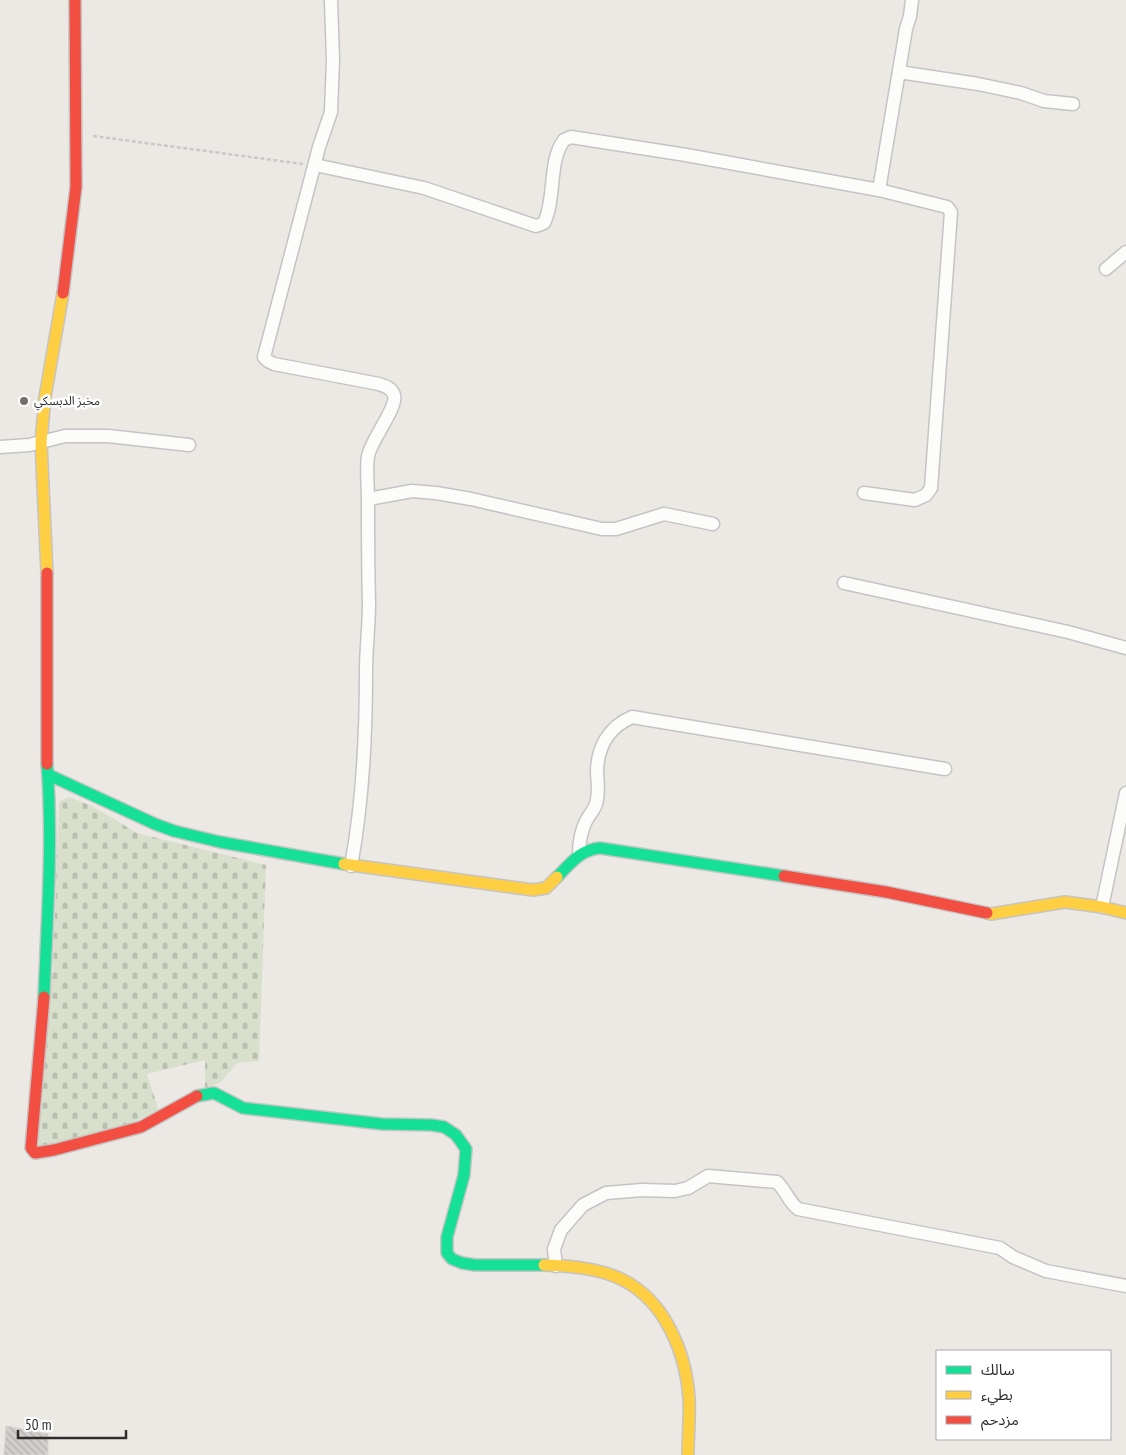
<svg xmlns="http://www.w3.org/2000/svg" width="1126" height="1455" font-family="'PT Sans Narrow','Noto Sans Arabic',sans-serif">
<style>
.cemetery{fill:url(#cemetery-stones)}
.building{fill:url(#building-back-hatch);stroke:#d7d4d0}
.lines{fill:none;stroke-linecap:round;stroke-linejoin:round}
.street-casing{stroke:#c5c4c5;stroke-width:15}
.fast-casing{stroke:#c5c4c5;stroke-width:14}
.slow-casing{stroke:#c5c4c5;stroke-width:14}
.jam-casing{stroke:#c5c4c5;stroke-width:14}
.path{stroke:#c9c9c8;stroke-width:2.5;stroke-dasharray:4 2.5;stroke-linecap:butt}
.street{stroke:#fcfcfb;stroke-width:12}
.fast{stroke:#16e098;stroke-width:11}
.slow{stroke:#ffcf43;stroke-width:11}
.jam{stroke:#f24e42;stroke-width:11}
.poi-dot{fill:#706f6e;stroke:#fff;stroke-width:2}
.labels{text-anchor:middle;stroke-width:5;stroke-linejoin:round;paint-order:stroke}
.poi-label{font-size:12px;fill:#2e2e2e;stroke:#fff;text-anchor:start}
</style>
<defs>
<pattern id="cemetery-stones" width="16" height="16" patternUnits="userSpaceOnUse" patternTransform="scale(1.25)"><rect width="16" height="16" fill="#d8e0cc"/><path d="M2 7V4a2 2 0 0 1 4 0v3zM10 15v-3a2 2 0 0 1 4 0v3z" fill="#bac0b0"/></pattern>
<pattern id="building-back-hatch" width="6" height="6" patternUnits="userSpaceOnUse" patternTransform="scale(1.25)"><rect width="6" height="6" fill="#d1cecb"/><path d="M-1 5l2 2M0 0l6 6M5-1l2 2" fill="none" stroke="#b4b1af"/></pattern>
</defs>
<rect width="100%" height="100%" fill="#ece8e4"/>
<path class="cemetery" d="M 69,797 L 92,806 L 137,833 L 266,865 L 259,1061 L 237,1063 L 220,1083 L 205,1088 L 205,1060 L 147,1074 L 159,1111 L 113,1130 L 35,1148 L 53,969 L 59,802 Z"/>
<path class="building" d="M 6,1426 L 48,1434 L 48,1455 L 4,1455 Z"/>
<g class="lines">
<g class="street-casing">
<g id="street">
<path d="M 331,0 L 333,60 L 331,112 L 319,147 L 264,357 L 268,361 L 274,364 L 379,384 C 385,386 392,388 394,395 C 398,407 371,440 368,456 C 366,470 368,485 368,499"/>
<path d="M 899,72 L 978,84 L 1021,93 L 1044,101 L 1073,104"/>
<path d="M 315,165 L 424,188 L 536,226 L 544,223 C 556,198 548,161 564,140 L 571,137 L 686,155 L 879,190 L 947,207 L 951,212 L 931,488 L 926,495 L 915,500 L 864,493"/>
<path d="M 879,190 L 906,29 L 910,16 L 912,0"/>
<path d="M 1106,269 L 1126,252"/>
<path d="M 0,447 L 29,445 L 65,436 L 108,436 L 189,445"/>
<path d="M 844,583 L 1068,632 L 1126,648"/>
<path d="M 579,855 C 579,843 581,831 586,821 C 589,815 594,810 596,804 C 599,794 598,783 597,773 C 597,747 609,727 632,717 L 945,769"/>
<path d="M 351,866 C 363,802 366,737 366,672 C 366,649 369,626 369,603 C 368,568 368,534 368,499 L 412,491 L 436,493 L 471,499 L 602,529 L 616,529 L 664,514 L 713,524"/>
<path d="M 1102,907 L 1126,793"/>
<path d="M 556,1266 L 554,1249 L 561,1230 L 583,1205 L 606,1193 L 642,1190 L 675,1191 L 688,1188 L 708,1176 L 777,1182 C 786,1191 789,1202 798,1209 L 1000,1248 L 1013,1257 L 1046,1271 L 1126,1286"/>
</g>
</g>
<g class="fast-casing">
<g id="fast">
<path d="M 49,775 L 155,824 L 174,831 L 220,842 L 344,864"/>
<path d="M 557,877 C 571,863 580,850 600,848 L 784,876"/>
<path d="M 44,997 C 47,920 53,842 47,764"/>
<path d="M 197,1096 L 214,1093 L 243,1108 L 382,1124 L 432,1125 L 444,1127 L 456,1135 L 466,1149 L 464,1175 L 447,1237 L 447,1253 L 452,1259 L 462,1263 L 475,1265 L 544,1265"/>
</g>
</g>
<g class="slow-casing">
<g id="slow">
<path d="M 47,573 L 41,442 L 45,397 L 63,293"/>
<path d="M 344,864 L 533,890 L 546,888 L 557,877"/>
<path d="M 987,913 L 991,914 L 1065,902 L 1102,907 L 1126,913"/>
<path d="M 544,1265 C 571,1266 599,1268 623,1280 C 665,1301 686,1353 689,1398 C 690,1417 688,1436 688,1455"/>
</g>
</g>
<g class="jam-casing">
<g id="jam">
<path d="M 63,293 L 76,187 L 75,0"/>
<path d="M 47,573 L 47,764"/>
<path d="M 784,876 L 886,892 L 987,913"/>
<path d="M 44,997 L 31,1148 L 35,1153 L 54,1150 L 141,1127 L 197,1096"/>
</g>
</g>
<path class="path" d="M 93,136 L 303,164"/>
<use href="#street" class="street"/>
<use href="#fast" class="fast"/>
<use href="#slow" class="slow"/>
<use href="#jam" class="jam"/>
</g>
<circle class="poi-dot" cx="24" cy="401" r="5"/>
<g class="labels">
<g class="poi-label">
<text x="34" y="405">مخبز الدبسكي</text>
</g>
</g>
<rect x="936" y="1350" width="175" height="90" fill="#ffffff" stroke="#ababab"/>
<rect x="946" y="1366" width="25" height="8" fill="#16e098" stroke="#ababab"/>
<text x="981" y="1375" font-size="15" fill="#2e2e2e">سالك</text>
<rect x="946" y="1391" width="25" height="8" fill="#ffcf43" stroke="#ababab"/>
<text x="981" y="1400" font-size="15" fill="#2e2e2e">بطيء</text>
<rect x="946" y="1416" width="25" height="8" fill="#f24e42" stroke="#ababab"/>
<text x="981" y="1425" font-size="15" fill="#2e2e2e">مزدحم</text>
<path d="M18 1430v8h108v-8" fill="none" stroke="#2e2e2e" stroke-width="2.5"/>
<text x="25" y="1430" font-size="15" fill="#2e2e2e" stroke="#ffffff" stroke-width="4" paint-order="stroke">50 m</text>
</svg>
